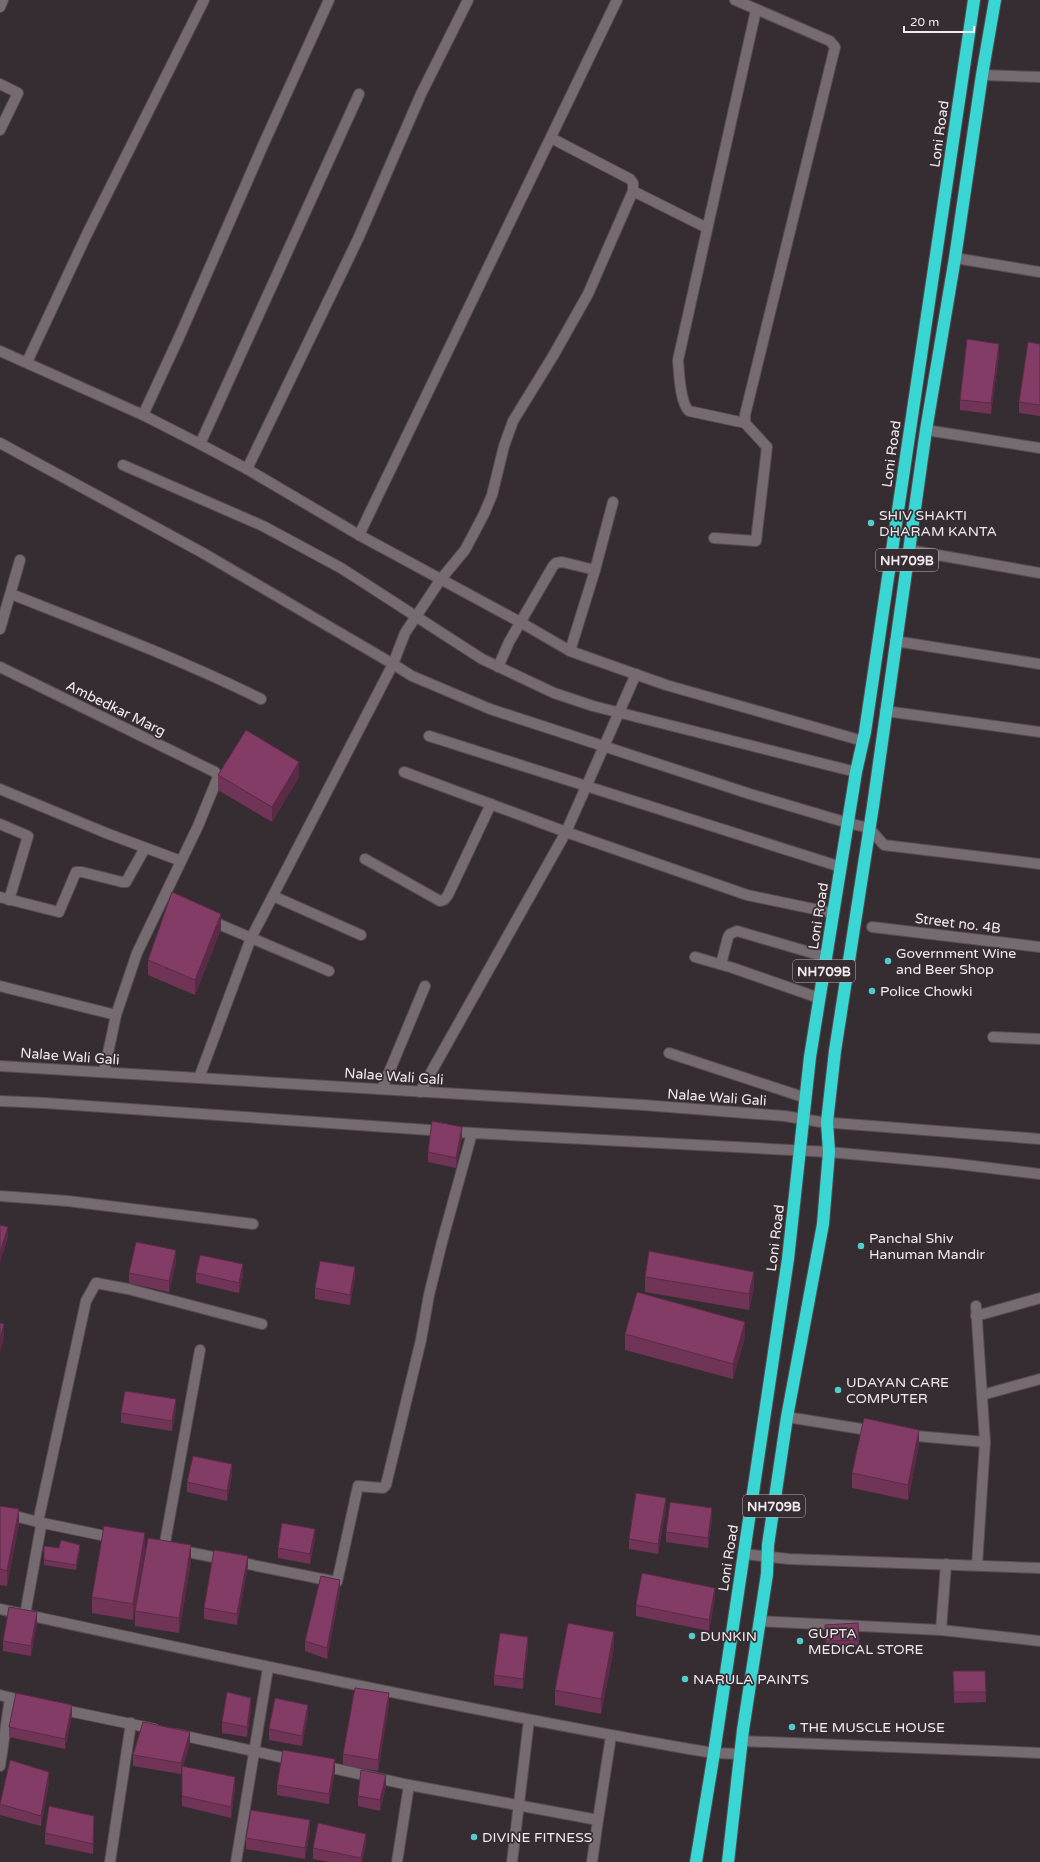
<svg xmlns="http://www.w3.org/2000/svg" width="1040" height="1862" font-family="'Varela Round',sans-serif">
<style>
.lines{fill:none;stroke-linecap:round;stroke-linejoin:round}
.minor-casing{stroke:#544d51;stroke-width:12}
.highway-casing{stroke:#544d51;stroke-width:14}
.minor{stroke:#756b70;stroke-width:10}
.highway{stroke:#39d6d4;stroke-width:12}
.wall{fill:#703457}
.shaded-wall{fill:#5b2a47}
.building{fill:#823c65;stroke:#5b2a47}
.poi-dot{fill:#52cdcc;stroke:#362d32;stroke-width:1.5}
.labels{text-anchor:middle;stroke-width:3.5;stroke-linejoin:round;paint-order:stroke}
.shield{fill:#362d32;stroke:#b9b2b6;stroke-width:1}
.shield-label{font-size:13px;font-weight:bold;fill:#f1ebee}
.street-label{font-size:14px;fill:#f1ebee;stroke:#362d32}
.poi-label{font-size:14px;fill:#f1ebee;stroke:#362d32;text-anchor:start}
</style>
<rect width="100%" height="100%" fill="#362d32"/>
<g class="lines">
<g class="minor-casing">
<g id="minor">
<path d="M 735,0 L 830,41 L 835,47 L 745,415 L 745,423"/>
<path d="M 0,7 L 3,0"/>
<path d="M 982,75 L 1040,77"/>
<path d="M 0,84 L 18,93 L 0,130"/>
<path d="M 633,191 L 707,228"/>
<path d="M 955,258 L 1040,272"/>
<path d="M 0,351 L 143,415 L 200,444 L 247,469 L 359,535 L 520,622 L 570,651 L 666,685 L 863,741"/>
<path d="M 27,362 L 87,234 L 204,0"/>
<path d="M 143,415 L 181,333 L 264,143 L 329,0"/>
<path d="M 926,430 L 1040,448"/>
<path d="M 0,443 L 203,553 L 393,664 L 412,676 L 490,709 L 750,794 L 848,823 L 869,828 L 884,845 L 1040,864"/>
<path d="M 200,444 L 359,94"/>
<path d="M 123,465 L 263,526 L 341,568 L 482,659 L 554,693 L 593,706 L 856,772"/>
<path d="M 247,469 L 358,239 L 421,94 L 468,0"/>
<path d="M 359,535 L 617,0"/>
<path d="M 714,538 L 756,541 L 767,447 L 745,423 L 689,411 C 680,403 679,372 678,360 L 756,10"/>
<path d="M 909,550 L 1040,573"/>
<path d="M 11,594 C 95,627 180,659 261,699"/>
<path d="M 0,629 L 20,560"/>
<path d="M 895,641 L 1040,664"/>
<path d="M 570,651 L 595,570"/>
<path d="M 0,667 L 215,772 L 218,777 L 198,826 L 137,953 L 116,1015 L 104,1072"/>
<path d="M 498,667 L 509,642 L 553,566 L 556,563 L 562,562 L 595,570 L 613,502"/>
<path d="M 885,711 L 1040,732"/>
<path d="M 429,736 L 841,867"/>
<path d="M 404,772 L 566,832 L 747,895 L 833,913"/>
<path d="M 0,789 L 106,833 L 181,861"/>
<path d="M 0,824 L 28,836 L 9,900"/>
<path d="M 365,859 L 440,901 L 444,900 L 448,895 L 491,804"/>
<path d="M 273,896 L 361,935"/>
<path d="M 0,897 L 59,912 L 76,872 L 82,872 L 122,882 L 126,882 L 145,848"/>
<path d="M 209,920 L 329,971"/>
<path d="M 872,927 L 1040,947"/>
<path d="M 695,957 L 733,968 L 819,998"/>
<path d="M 721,964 L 728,937 L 730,934 L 737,931 L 826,957"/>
<path d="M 0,986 L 116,1015"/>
<path d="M 993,1037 L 1040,1039"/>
<path d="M 669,1053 L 806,1098"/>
<path d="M 0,1066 L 643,1105 L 785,1116 L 821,1122 L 1040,1139"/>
<path d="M 199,1078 L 251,938 L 393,664 L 405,633 L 441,579 L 465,550 L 484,514 L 492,495 L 504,446 L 513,421 L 553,356 L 588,294 L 633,191 L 633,183 L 630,179 L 551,138"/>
<path d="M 382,1089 L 425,986"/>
<path d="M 420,1092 L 566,832 L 636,674"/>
<path d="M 0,1101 L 45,1103 L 472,1133 L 829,1152 L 949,1163 L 1040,1174"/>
<path d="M 0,1196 L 68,1201 L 253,1224"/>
<path d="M 976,1306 L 985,1442 L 977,1565"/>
<path d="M 976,1316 L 1040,1298"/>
<path d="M 982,1395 L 1040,1379"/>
<path d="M 787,1417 L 874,1431"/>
<path d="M 905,1435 L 985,1442"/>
<path d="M 0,1512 L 38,1522 L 115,1538"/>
<path d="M 164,1548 L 200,1350"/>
<path d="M 178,1550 L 337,1582 L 358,1486 L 383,1488 L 386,1485 L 421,1340 L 429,1295 L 442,1242 L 472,1133"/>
<path d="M 744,1554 L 789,1559 L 1040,1568"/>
<path d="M 0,1609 C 229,1659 458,1708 689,1749 L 714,1753 L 741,1754"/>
<path d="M 25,1615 L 41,1526 L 38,1522 L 86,1301 L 96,1283 L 128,1289 L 262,1324"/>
<path d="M 759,1621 L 941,1630 L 1040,1641"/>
<path d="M 941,1630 L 946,1564"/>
<path d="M 0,1695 L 28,1702"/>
<path d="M 59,1709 L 155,1729"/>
<path d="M 176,1734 L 294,1760"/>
<path d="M 742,1741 L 1040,1753"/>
<path d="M 0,1766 L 10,1698"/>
<path d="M 323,1766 L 409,1785 L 598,1820 L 611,1736"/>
<path d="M 110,1862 L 131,1723"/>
<path d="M 236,1862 L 268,1668"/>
<path d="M 397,1862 L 409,1785"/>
<path d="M 512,1862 L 529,1720"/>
<path d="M 592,1862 L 598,1820"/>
</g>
</g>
<g class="highway-casing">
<g id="highway">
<path d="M 696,1862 L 714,1753 L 788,1259 L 810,1057 L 856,772 L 865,732 L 974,0"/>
<path d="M 728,1862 L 743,1730 L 767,1574 L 768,1545 L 787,1417 L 823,1224 L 829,1152 L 827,1122 L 835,1051 L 873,806 L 926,430 L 955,258 L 982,75 L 995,0"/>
</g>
</g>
<use href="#minor" class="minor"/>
<use href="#highway" class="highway"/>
</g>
<g class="wall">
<path d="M 1040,344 L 1040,416 L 1019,413 L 1019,402 Z"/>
<path d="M 999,354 L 991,414 L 960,410 L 960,400 Z"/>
<path d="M 218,775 L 299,777 L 272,822 L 218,790 Z"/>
<path d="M 221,929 L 195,995 L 148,975 L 148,960 Z"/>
<path d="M 462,1137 L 456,1168 L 428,1162 L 428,1152 Z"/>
<path d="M 176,1261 L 169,1292 L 129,1283 L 129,1273 Z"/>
<path d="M 196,1273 L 243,1275 L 239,1293 L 196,1283 Z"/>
<path d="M 355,1277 L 350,1305 L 315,1299 L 315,1288 Z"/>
<path d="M 645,1277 L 754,1288 L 749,1310 L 645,1292 Z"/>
<path d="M 625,1334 L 745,1337 L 733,1379 L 625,1350 Z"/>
<path d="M 176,1409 L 172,1431 L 121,1423 L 121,1413 Z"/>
<path d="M 919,1445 L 908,1500 L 852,1488 L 852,1473 Z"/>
<path d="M 232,1474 L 227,1501 L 187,1492 L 187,1482 Z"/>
<path d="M 0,1506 L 19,1524 L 7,1586 L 0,1585 Z"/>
<path d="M 666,1508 L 658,1554 L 629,1549 L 629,1539 Z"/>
<path d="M 712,1518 L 708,1548 L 666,1542 L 666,1532 Z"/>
<path d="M 315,1539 L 310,1564 L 278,1558 L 278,1548 Z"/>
<path d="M 44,1546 L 80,1550 L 76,1570 L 44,1565 Z"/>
<path d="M 145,1549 L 133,1620 L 92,1613 L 92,1597 Z"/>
<path d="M 191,1561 L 179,1633 L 135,1626 L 135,1611 Z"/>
<path d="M 248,1566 L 237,1625 L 204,1619 L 204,1608 Z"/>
<path d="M 340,1590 L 327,1659 L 305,1651 L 305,1641 Z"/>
<path d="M 715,1598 L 709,1631 L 636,1616 L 636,1605 Z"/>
<path d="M 37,1623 L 31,1656 L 3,1651 L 3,1641 Z"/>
<path d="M 858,1623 L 859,1645 L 826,1646 L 825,1625 Z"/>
<path d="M 528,1647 L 523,1689 L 494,1685 L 494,1675 Z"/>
<path d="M 614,1648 L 601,1714 L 555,1705 L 555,1690 Z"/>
<path d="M 953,1671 L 985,1671 L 986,1702 L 954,1703 Z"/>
<path d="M 389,1704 L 378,1771 L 343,1765 L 343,1754 Z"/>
<path d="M 251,1708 L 247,1737 L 222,1733 L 222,1722 Z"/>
<path d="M 72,1715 L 65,1749 L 9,1737 L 9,1727 Z"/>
<path d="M 308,1715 L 302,1746 L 269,1740 L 269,1729 Z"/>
<path d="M 190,1743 L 183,1766 L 235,1788 L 231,1818 L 182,1806 L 182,1769 L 181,1774 L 133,1766 L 133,1755 Z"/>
<path d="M 335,1770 L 329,1804 L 277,1795 L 277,1785 Z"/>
<path d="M 49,1782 L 41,1826 L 0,1815 L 0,1804 Z"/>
<path d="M 386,1786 L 380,1811 L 358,1806 L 358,1796 Z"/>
<path d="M 94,1826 L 93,1854 L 45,1844 L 45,1833 Z"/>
<path d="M 310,1830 L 305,1859 L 246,1849 L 246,1838 Z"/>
<path d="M 366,1844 L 362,1862 L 329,1862 L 313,1859 L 313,1848 Z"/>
</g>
<g class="shaded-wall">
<path d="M 999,344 L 999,354 L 991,414 L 991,403 Z"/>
<path d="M 299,762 L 299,777 L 272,822 L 272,807 Z"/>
<path d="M 221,914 L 221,929 L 195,995 L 195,980 Z"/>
<path d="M 462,1127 L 462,1137 L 456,1168 L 456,1158 Z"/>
<path d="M 8,1227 L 8,1238 L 0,1263 L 0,1252 Z"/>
<path d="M 176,1250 L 176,1261 L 169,1292 L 169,1281 Z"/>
<path d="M 243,1264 L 243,1275 L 239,1293 L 239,1283 Z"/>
<path d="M 355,1267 L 355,1277 L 350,1305 L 350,1295 Z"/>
<path d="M 754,1272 L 754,1288 L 749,1310 L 749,1294 Z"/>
<path d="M 745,1322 L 745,1337 L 733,1379 L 733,1364 Z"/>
<path d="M 4,1324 L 4,1339 L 0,1353 L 0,1338 Z"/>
<path d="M 176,1399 L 176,1409 L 172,1431 L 172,1421 Z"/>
<path d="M 919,1430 L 919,1445 L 908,1500 L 908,1485 Z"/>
<path d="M 232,1464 L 232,1474 L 227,1501 L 227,1491 Z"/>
<path d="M 666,1498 L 666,1508 L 658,1554 L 658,1544 Z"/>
<path d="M 712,1508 L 712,1518 L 708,1548 L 708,1538 Z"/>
<path d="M 19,1509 L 19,1524 L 7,1586 L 7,1571 Z"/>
<path d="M 315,1529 L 315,1539 L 310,1564 L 310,1554 Z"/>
<path d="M 145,1533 L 145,1549 L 133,1620 L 133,1604 Z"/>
<path d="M 80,1545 L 80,1550 L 76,1570 L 76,1565 Z"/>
<path d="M 191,1545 L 191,1561 L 179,1633 L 179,1618 Z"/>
<path d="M 248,1556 L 248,1566 L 237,1625 L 237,1614 Z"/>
<path d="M 340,1580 L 340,1590 L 327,1659 L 327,1648 Z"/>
<path d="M 715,1588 L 715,1598 L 709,1631 L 709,1620 Z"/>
<path d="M 37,1612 L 37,1623 L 31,1656 L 31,1646 Z"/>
<path d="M 614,1632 L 614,1648 L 601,1714 L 601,1699 Z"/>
<path d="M 528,1637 L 528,1647 L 523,1689 L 523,1679 Z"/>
<path d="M 389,1693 L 389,1704 L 378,1771 L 378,1760 Z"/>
<path d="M 251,1698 L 251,1708 L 247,1737 L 247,1727 Z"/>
<path d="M 72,1705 L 72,1715 L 65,1749 L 65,1739 Z"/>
<path d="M 308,1705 L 308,1715 L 302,1746 L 302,1736 Z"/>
<path d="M 190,1732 L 190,1743 L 181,1774 L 181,1763 Z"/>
<path d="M 335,1759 L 335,1770 L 329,1804 L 329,1794 Z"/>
<path d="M 49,1772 L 49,1782 L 41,1826 L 41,1816 Z"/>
<path d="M 386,1775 L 386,1786 L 380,1811 L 380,1800 Z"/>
<path d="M 235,1777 L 235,1788 L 231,1818 L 231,1807 Z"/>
<path d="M 310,1820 L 310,1830 L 305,1859 L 305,1848 Z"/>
<path d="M 366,1834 L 366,1844 L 362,1862 L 361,1862 L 361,1858 Z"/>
</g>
<g class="building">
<path d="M 967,339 L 999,344 L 991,403 L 960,400 Z"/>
<path d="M 1028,342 L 1040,344 L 1040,405 L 1019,402 Z"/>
<path d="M 246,730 L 299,762 L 272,807 L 218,775 Z"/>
<path d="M 172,892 L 221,914 L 195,980 L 148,960 Z"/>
<path d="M 432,1121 L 462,1127 L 456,1158 L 428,1152 Z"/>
<path d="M 0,1225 L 8,1227 L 0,1252 Z"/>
<path d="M 136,1242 L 176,1250 L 169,1281 L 129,1273 Z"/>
<path d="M 649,1251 L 754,1272 L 749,1294 L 645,1277 Z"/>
<path d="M 200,1255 L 243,1264 L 239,1283 L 196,1273 Z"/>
<path d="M 320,1261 L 355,1267 L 350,1295 L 315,1288 Z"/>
<path d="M 637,1292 L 745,1322 L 733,1364 L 625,1334 Z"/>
<path d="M 0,1323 L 4,1324 L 0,1338 Z"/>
<path d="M 125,1391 L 176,1399 L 172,1421 L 121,1413 Z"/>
<path d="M 864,1418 L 919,1430 L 908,1485 L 852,1473 Z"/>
<path d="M 193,1456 L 232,1464 L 227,1491 L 187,1482 Z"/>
<path d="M 636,1493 L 666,1498 L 658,1544 L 629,1539 Z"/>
<path d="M 670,1502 L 712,1508 L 708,1538 L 666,1532 Z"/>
<path d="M 0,1506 L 19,1509 L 7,1571 L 0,1569 Z"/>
<path d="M 282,1523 L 315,1529 L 310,1554 L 278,1548 Z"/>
<path d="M 104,1526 L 145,1533 L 133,1604 L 92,1597 Z"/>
<path d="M 148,1538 L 191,1545 L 179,1618 L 135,1611 Z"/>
<path d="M 61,1540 L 80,1545 L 76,1565 L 44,1560 L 44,1546 L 59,1548 Z"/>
<path d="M 214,1550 L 248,1556 L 237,1614 L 204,1608 Z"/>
<path d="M 642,1573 L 715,1588 L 709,1620 L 636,1605 Z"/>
<path d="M 321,1576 L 340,1580 L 327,1648 L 305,1641 Z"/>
<path d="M 9,1607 L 37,1612 L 31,1646 L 3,1641 Z"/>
<path d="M 568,1623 L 614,1632 L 601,1699 L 555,1690 Z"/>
<path d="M 858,1623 L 859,1640 L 826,1641 L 825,1625 Z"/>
<path d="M 500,1633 L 528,1637 L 523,1679 L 494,1675 Z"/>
<path d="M 953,1671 L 985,1671 L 986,1692 L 954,1692 Z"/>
<path d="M 355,1688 L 389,1693 L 378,1760 L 343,1754 Z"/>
<path d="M 227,1692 L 251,1698 L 247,1727 L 222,1722 Z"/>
<path d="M 16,1693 L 72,1705 L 65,1739 L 9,1727 Z"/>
<path d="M 275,1698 L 308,1705 L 302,1736 L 269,1729 Z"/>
<path d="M 143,1722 L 190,1732 L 181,1763 L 133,1755 Z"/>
<path d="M 283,1750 L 335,1759 L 329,1794 L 277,1785 Z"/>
<path d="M 10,1760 L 49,1772 L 41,1816 L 0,1804 Z"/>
<path d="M 182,1766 L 235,1777 L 231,1807 L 182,1796 Z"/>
<path d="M 361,1770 L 386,1775 L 380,1800 L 358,1796 Z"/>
<path d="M 49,1806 L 94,1816 L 93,1844 L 45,1833 Z"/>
<path d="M 251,1810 L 310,1820 L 305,1848 L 246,1838 Z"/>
<path d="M 318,1823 L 366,1834 L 361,1858 L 313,1848 Z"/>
</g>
<g class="poi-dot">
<circle cx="871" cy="523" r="4"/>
<circle cx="888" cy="961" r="4"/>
<circle cx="872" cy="991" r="4"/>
<circle cx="861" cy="1246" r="4"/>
<circle cx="838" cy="1390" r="4"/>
<circle cx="692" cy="1636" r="4"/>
<circle cx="800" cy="1641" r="4"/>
<circle cx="685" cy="1679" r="4"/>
<circle cx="792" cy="1727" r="4"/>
<circle cx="474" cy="1837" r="4"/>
</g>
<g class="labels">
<g class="shield">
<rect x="876" y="549" width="62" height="22" rx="3"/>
<rect x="793" y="960" width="62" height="22" rx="3"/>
<rect x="743" y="1495" width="62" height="22" rx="3"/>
</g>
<g class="shield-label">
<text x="907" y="565">NH709B</text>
<text x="824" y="976">NH709B</text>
<text x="774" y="1511">NH709B</text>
</g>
<g class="street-label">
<text transform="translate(939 134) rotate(-82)" y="5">Loni Road</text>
<text transform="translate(891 454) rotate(-82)" y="5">Loni Road</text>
<text transform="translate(116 708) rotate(26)" y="5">Ambedkar Marg</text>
<text transform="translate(818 916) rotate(-81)" y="5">Loni Road</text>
<text transform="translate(958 923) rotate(7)" y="5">Street no. 4B</text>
<text transform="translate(70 1056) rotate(4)" y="5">Nalae Wali Gali</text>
<text transform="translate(394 1076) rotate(4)" y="5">Nalae Wali Gali</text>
<text transform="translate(717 1097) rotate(4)" y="5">Nalae Wali Gali</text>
<text transform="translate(775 1238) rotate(-83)" y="5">Loni Road</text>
<text transform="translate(728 1558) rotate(-81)" y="5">Loni Road</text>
</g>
<g class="poi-label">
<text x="879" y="520">SHIV SHAKTI<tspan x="879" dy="16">DHARAM KANTA</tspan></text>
<text x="896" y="958">Government Wine<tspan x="896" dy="16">and Beer Shop</tspan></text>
<text x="880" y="996">Police Chowki</text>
<text x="869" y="1243">Panchal Shiv<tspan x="869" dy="16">Hanuman Mandir</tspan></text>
<text x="846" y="1387">UDAYAN CARE<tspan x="846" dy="16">COMPUTER</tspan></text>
<text x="808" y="1638">GUPTA<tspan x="808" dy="16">MEDICAL STORE</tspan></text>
<text x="700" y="1641">DUNKIN</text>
<text x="693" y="1684">NARULA PAINTS</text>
<text x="800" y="1732">THE MUSCLE HOUSE</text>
<text x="482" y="1842">DIVINE FITNESS</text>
</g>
</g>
<path d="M904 26v6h70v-6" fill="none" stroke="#f1ebee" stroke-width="2"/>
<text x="910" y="26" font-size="12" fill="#f1ebee" stroke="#362d32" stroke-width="3" paint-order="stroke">20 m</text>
</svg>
